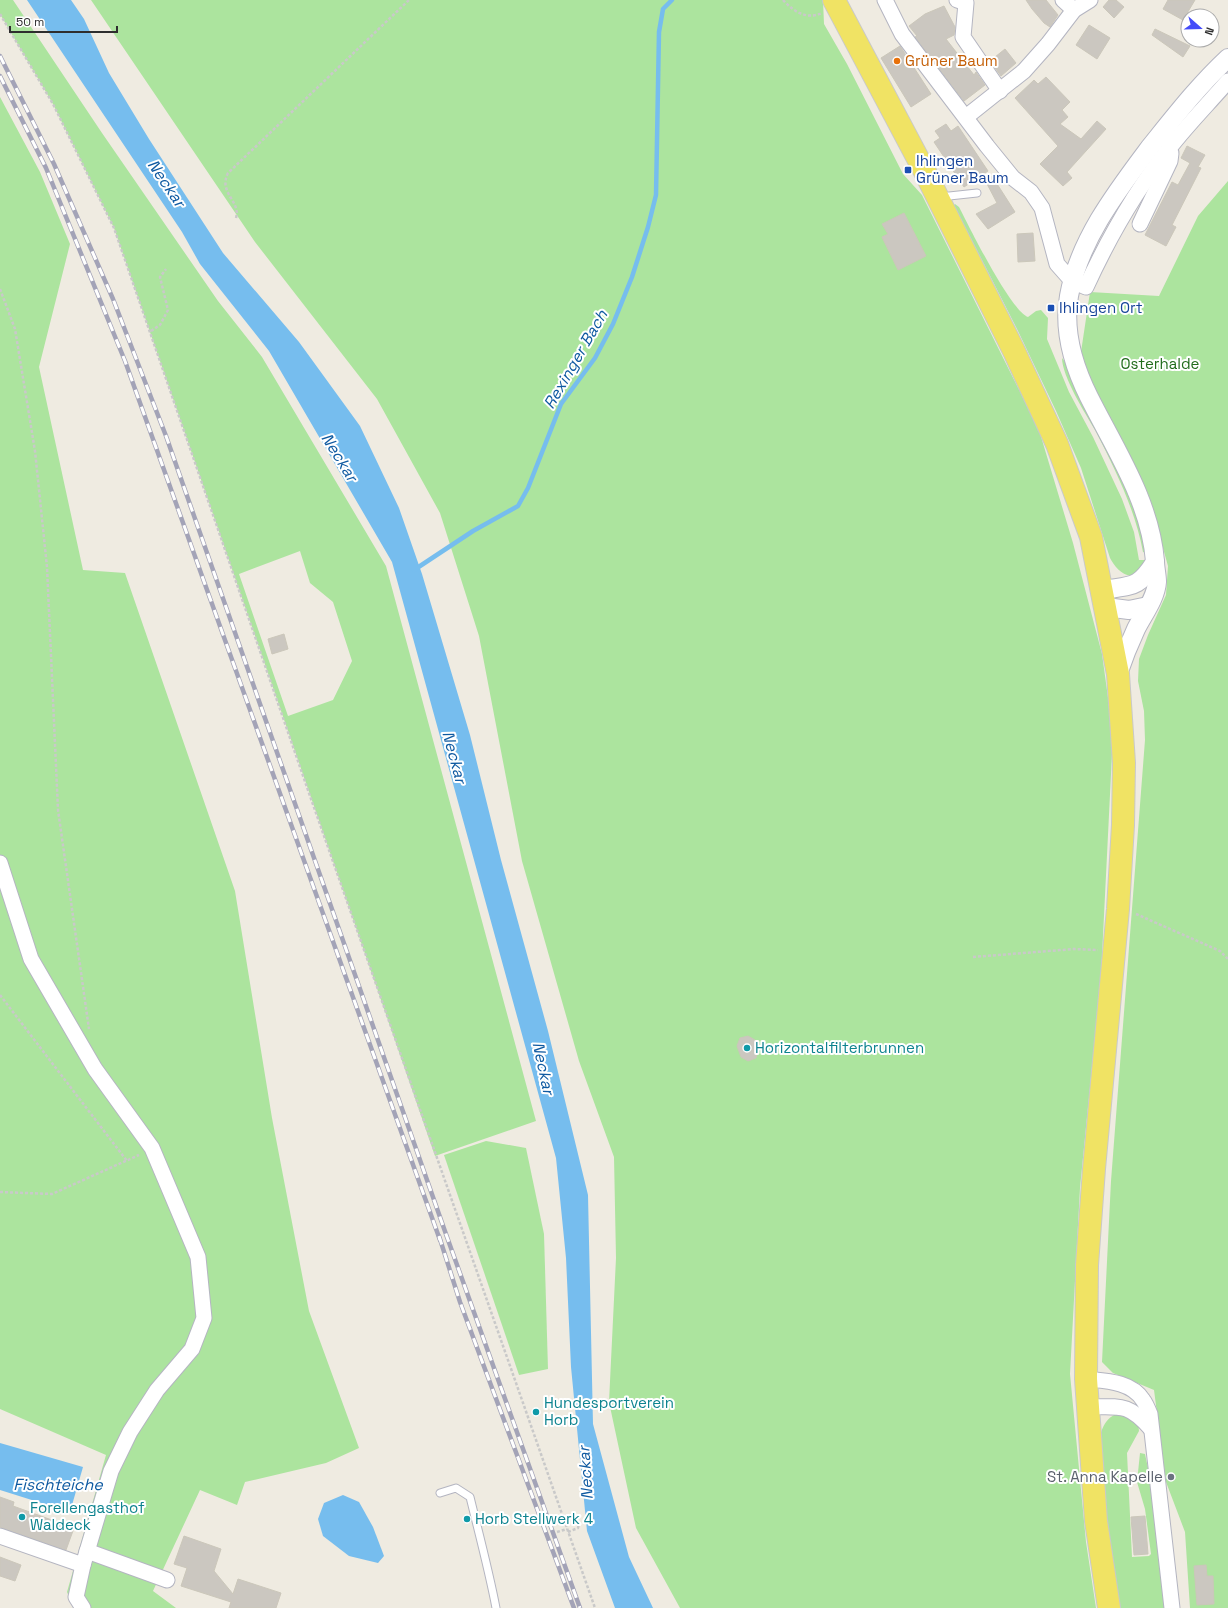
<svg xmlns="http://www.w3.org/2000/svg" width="1228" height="1608" font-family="'Space Grotesk',sans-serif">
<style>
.green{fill:#ace49e;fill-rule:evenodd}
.water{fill:#76bdee}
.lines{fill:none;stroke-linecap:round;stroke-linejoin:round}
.stream{stroke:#76bdee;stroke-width:4.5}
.building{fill:#cbc7c0;stroke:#cbc7ba}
.service-casing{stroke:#b4b5c1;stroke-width:9}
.minor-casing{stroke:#b4b5c1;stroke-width:17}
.tertiary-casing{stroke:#b4b5c1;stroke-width:20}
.primary-casing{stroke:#c9c9c9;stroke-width:24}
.path{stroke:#c9c9c9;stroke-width:2.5;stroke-dasharray:3 2;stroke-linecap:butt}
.service{stroke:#fff;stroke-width:7}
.minor{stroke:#fff;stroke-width:15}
.tertiary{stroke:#fff;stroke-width:18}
.primary{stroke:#f0e364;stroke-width:22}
.rail-casing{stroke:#a3a3b7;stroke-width:4.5}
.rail{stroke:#fff;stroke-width:3;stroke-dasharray:9;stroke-linecap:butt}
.food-dot{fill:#e8710a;stroke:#fff;stroke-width:1.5}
.transit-dot{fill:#1a4fb4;stroke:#fff;stroke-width:1.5}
.culture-dot{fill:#0f9aa8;stroke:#fff;stroke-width:1.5}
.worship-dot{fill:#6b7280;stroke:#fff;stroke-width:1.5}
.labels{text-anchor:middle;stroke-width:4;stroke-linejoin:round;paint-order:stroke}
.food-label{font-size:15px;fill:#c56008;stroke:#fff;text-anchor:start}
.transit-label{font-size:15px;fill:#164399;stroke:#fff;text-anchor:start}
.park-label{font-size:15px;fill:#216c1c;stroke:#fff}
.culture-label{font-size:15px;fill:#0d838f;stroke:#fff;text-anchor:start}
.worship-label{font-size:15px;fill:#5b616d;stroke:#fff;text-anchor:end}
.water-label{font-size:16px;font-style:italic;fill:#0f5aa1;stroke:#fff}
</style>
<rect width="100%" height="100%" fill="#efebe1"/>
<g class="green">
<path d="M 0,0 L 13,0 L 102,133 L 218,301 L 262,357 L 386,566 L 536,1121 L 435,1156 L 114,228 L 53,104 L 0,14 ZM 300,551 L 310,583 L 333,602 L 352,661 L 333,700 L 288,716 L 239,574 Z"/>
<path d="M 91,0 L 823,0 L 824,24 L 847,64 L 903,174 L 922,195 L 1039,430 L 1073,543 L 1102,654 L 1113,734 L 1101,976 L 1080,1188 L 1070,1374 L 1086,1542 L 1096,1608 L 680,1608 L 636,1528 L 609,1402 L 616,1258 L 614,1157 L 579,1061 L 522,861 L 479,636 L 440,513 L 377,399 L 255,242 Z"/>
<path d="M 0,97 L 40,172 L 70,244 L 39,367 L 83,570 L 125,573 L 235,891 L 272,1118 L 309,1311 L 359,1448 L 326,1463 L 245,1482 L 237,1505 L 200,1490 L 153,1591 L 176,1608 L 74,1608 L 67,1592 L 106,1455 L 0,1409 Z"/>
<path d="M 1228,181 L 1228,1608 L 1190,1608 L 1185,1532 L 1166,1482 L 1154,1390 L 1113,1373 L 1102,1362 L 1111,1181 L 1145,740 L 1144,711 L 1138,681 L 1139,659 L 1148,635 L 1166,595 L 1168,566 L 1148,494 L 1094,391 L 1081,352 L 1090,292 L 1159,296 L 1198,216 Z"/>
<path d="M 955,204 L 959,207 C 970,228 1010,310 1028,317 L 1036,311 L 1041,310 L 1048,318 L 1047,339 L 1069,392 L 1093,437 L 1122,499 L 1134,532 L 1139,560 L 1146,560 C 1144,563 1142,569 1140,571 C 1128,583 1115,568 1110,558 L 1081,468 L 1056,411 L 1018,331 L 954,205 Z"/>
<path d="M 1062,358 L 1068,366 L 1104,439 L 1136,512 L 1146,553 L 1143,552 C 1135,509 1115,469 1095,430 C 1085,413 1062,376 1062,358 Z"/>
<path d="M 486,1141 L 526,1148 L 544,1234 L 548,1369 L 519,1375 L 444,1155 Z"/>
<path d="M 1123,1412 L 1138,1422 L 1139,1431 L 1127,1453 L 1132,1557 L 1149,1556 L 1151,1554 L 1145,1509 L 1137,1482 L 1140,1453 L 1145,1454 L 1152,1487 L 1168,1608 L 1118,1608 L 1112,1572 L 1099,1441 C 1102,1426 1107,1415 1123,1412 Z"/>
</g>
<g class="water">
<path d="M 27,0 L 71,0 L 84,19 L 109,73 L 149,139 L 223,253 L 299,342 L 360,426 L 399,508 L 422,574 L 470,735 L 501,860 L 548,1031 L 588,1195 L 593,1424 L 629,1557 L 653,1608 L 615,1608 L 587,1531 L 571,1367 L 566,1258 L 556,1158 L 392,562 L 269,351 L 200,264 L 182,232 Z"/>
<path d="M 0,1443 L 83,1467 L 70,1512 L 0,1490 Z"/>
<path d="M 343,1495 L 359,1502 L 373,1527 L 384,1556 L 378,1563 L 349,1556 L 323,1536 L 318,1519 L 324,1503 Z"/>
</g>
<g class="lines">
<path class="stream" d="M 414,570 L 473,531 L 518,506 L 528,488 L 561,404 L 595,358 L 613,324 L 632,277 L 648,227 L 656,195 L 659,32 L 663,9 L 672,0"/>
</g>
<g class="building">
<path d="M 1026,0 L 1046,0 L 1058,15 L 1050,27 L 1044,23 L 1032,9 Z"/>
<path d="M 1109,0 L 1116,0 L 1124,7 L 1114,18 L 1103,7 Z"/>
<path d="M 1168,0 L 1195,0 L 1183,20 L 1163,9 Z"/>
<path d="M 944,6 L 955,27 L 954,35 L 946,39 L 974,75 L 976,72 L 985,85 L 964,101 L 915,37 L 917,36 L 909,26 L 925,14 Z"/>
<path d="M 1089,25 L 1110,38 L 1097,59 L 1076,45 Z"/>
<path d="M 1155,29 L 1190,46 L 1183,57 L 1152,35 Z"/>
<path d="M 900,46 L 931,94 L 911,107 L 881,58 Z"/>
<path d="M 1005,49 L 1016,63 L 1001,76 L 990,61 Z"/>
<path d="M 1046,77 L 1070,102 L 1062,110 L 1068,117 L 1060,124 L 1081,139 L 1097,121 L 1106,129 L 1067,172 L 1072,178 L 1063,186 L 1040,164 L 1058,146 L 1015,98 L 1034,80 L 1038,84 Z"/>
<path d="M 946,124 L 951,131 L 958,126 L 988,171 L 964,187 L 934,142 L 940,138 L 935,131 Z"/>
<path d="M 1187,146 L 1205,155 L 1198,167 L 1201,168 L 1172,225 L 1176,227 L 1166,246 L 1145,235 L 1172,182 L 1178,185 L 1190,163 L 1181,158 Z"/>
<path d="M 992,176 L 1015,212 L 988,229 L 976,214 L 997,203 L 985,180 Z"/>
<path d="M 904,213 L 926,256 L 898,270 L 882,237 L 888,234 L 882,224 Z"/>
<path d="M 1033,233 L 1035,261 L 1018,262 L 1017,234 Z"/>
<path d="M 284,634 L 288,649 L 272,654 L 268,639 Z"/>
<path d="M 748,1036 L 755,1040 L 758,1050 L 756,1058 L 748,1061 L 741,1057 L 737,1046 L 740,1038 Z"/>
<path d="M 0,1497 L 14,1502 L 13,1506 L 74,1528 L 66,1550 L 0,1527 Z"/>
<path d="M 1145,1516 L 1148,1554 L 1134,1555 L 1131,1517 Z"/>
<path d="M 184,1536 L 221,1549 L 214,1571 L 233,1594 L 238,1579 L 281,1593 L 276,1608 L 229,1608 L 231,1602 L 181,1586 L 187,1568 L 174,1564 Z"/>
<path d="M 0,1557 L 21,1565 L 15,1581 L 0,1576 Z"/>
<path d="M 1206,1565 L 1207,1576 L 1213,1576 L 1214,1604 L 1197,1605 L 1194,1566 Z"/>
</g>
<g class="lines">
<g class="service-casing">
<g id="service">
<path d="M 940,197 L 977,193"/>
<path d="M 440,1493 L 456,1488 L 470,1497 C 479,1534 489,1571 496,1608"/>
</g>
</g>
<g class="minor-casing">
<g id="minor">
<path d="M 885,0 L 902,34 L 987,146 L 1013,178 L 1031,192 L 1042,208 L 1057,264 L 1072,281 L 1086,287 C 1109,237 1137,188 1171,146 C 1189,123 1209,103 1228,81"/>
<path d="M 957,0 L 966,3 L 963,37 L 1000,91"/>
<path d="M 1063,0 L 1074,10"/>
<path d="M 966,117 L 1024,71 L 1048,44 L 1074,10 L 1090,0"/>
<path d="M 1140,224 L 1170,161 L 1171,153"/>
<path d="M 0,863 L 31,959 L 95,1069 L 152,1148 L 198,1257 L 204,1318 L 192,1349 L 157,1390 L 130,1432 L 111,1471 L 83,1565 L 76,1597 L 83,1608"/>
<path d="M 1086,1379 C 1105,1381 1131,1381 1143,1400 C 1146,1404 1148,1409 1150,1414 L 1172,1608"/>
<path d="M 1087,1407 C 1119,1407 1128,1402 1151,1429"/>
<path d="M 0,1536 L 83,1565"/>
<path d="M 87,1551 L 167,1580"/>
</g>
</g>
<g class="tertiary-casing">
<g id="tertiary">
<path d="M 1103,590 C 1132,585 1138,589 1155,562"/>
<path d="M 1106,607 L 1129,610 L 1148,606"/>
<path d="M 1118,674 C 1123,659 1129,644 1136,629 C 1143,615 1156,598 1157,582 C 1157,575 1155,568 1155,561 C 1150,501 1115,449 1089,397 C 1074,367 1063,330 1069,296 C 1079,240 1117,191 1150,147 C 1175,116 1199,85 1228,58"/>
</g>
</g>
<g class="primary-casing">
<path id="primary" d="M 834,0 L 924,170 L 1014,351 L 1057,444 L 1091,537 L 1118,674 L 1124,763 L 1123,825 L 1118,909 L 1094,1169 L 1087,1265 L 1086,1379 L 1096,1521 L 1109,1608"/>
</g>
<g class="path">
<path d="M 783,0 C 794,12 807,20 822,13"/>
<path d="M 0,14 L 53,104 L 114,228 L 310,796 L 595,1608"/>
<path d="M 236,218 C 241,201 218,193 228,173 L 409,0"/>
<path d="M 0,289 L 15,329 L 35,451 L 47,567 L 58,810 L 89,1029"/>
<path d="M 151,331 L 160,325 L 168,310 L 160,277 L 166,269"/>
<path d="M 1136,914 L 1220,951 L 1228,959"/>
<path d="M 973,957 L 1074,949 L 1098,950"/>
<path d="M 0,995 L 127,1161"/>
<path d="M 0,1192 L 52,1194 L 139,1155"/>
<path d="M 557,1532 L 567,1529"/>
<path d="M 568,1532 L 578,1528 L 579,1523"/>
</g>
<use href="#service" class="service"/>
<use href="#minor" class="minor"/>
<use href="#tertiary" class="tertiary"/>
<use href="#primary" class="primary"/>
<g class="rail-casing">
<g id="rail">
<path d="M 0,56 L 54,164 L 113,299 L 166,436 L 447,1237 L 580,1608"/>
<path d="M 0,76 L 46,168 L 125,361 L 440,1240"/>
<path d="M 439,1236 L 460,1302 L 574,1608"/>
</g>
</g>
<use href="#rail" class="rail"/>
</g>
<circle class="food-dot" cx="897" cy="61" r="4"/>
<g class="transit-dot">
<rect x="904" y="166" width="8" height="8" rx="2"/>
<rect x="1047" y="304" width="8" height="8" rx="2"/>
</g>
<g class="culture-dot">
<circle cx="747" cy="1048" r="4"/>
<circle cx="536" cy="1412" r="4"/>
<circle cx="22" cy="1517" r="4"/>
<circle cx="467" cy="1519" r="4"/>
</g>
<circle class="worship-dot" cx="1171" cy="1477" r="4"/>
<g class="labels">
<g class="food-label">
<text x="905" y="66">Grüner Baum</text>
</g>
<g class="transit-label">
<text x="916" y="166">Ihlingen<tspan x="916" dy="17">Grüner Baum</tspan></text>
<text x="1059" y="313">Ihlingen Ort</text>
</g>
<g class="park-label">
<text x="1160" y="369">Osterhalde</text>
</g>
<g class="culture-label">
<text x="755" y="1053">Horizontalfilterbrunnen</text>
<text x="544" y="1408">Hundesportverein<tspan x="544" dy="17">Horb</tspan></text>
<text x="30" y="1513">Forellengasthof<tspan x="30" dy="17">Waldeck</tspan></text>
<text x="475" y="1524">Horb Stellwerk 4</text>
</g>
<g class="worship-label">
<text x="1163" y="1482">St. Anna Kapelle</text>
</g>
<g class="water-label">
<text transform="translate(167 183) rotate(56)" y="6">Neckar</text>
<text transform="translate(575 359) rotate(-60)" y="6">Rexinger Bach</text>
<text transform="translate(340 457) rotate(58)" y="6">Neckar</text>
<text transform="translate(455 757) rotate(75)" y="6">Neckar</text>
<text transform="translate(544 1068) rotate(78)" y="6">Neckar</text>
<text transform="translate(585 1473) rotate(-94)" y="6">Neckar</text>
<text x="58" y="1490">Fischteiche</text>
</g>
</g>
<g transform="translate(1200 28) rotate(110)"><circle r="19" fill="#ffffff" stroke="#ababab"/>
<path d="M0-3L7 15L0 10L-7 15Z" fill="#444cf9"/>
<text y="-6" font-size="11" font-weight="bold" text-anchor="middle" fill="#2e2e2e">N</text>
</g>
<path d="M10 26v6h107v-6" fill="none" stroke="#2e2e2e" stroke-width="2"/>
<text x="16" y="26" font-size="12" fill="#2e2e2e" stroke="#ffffff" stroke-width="3" paint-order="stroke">50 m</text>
</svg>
